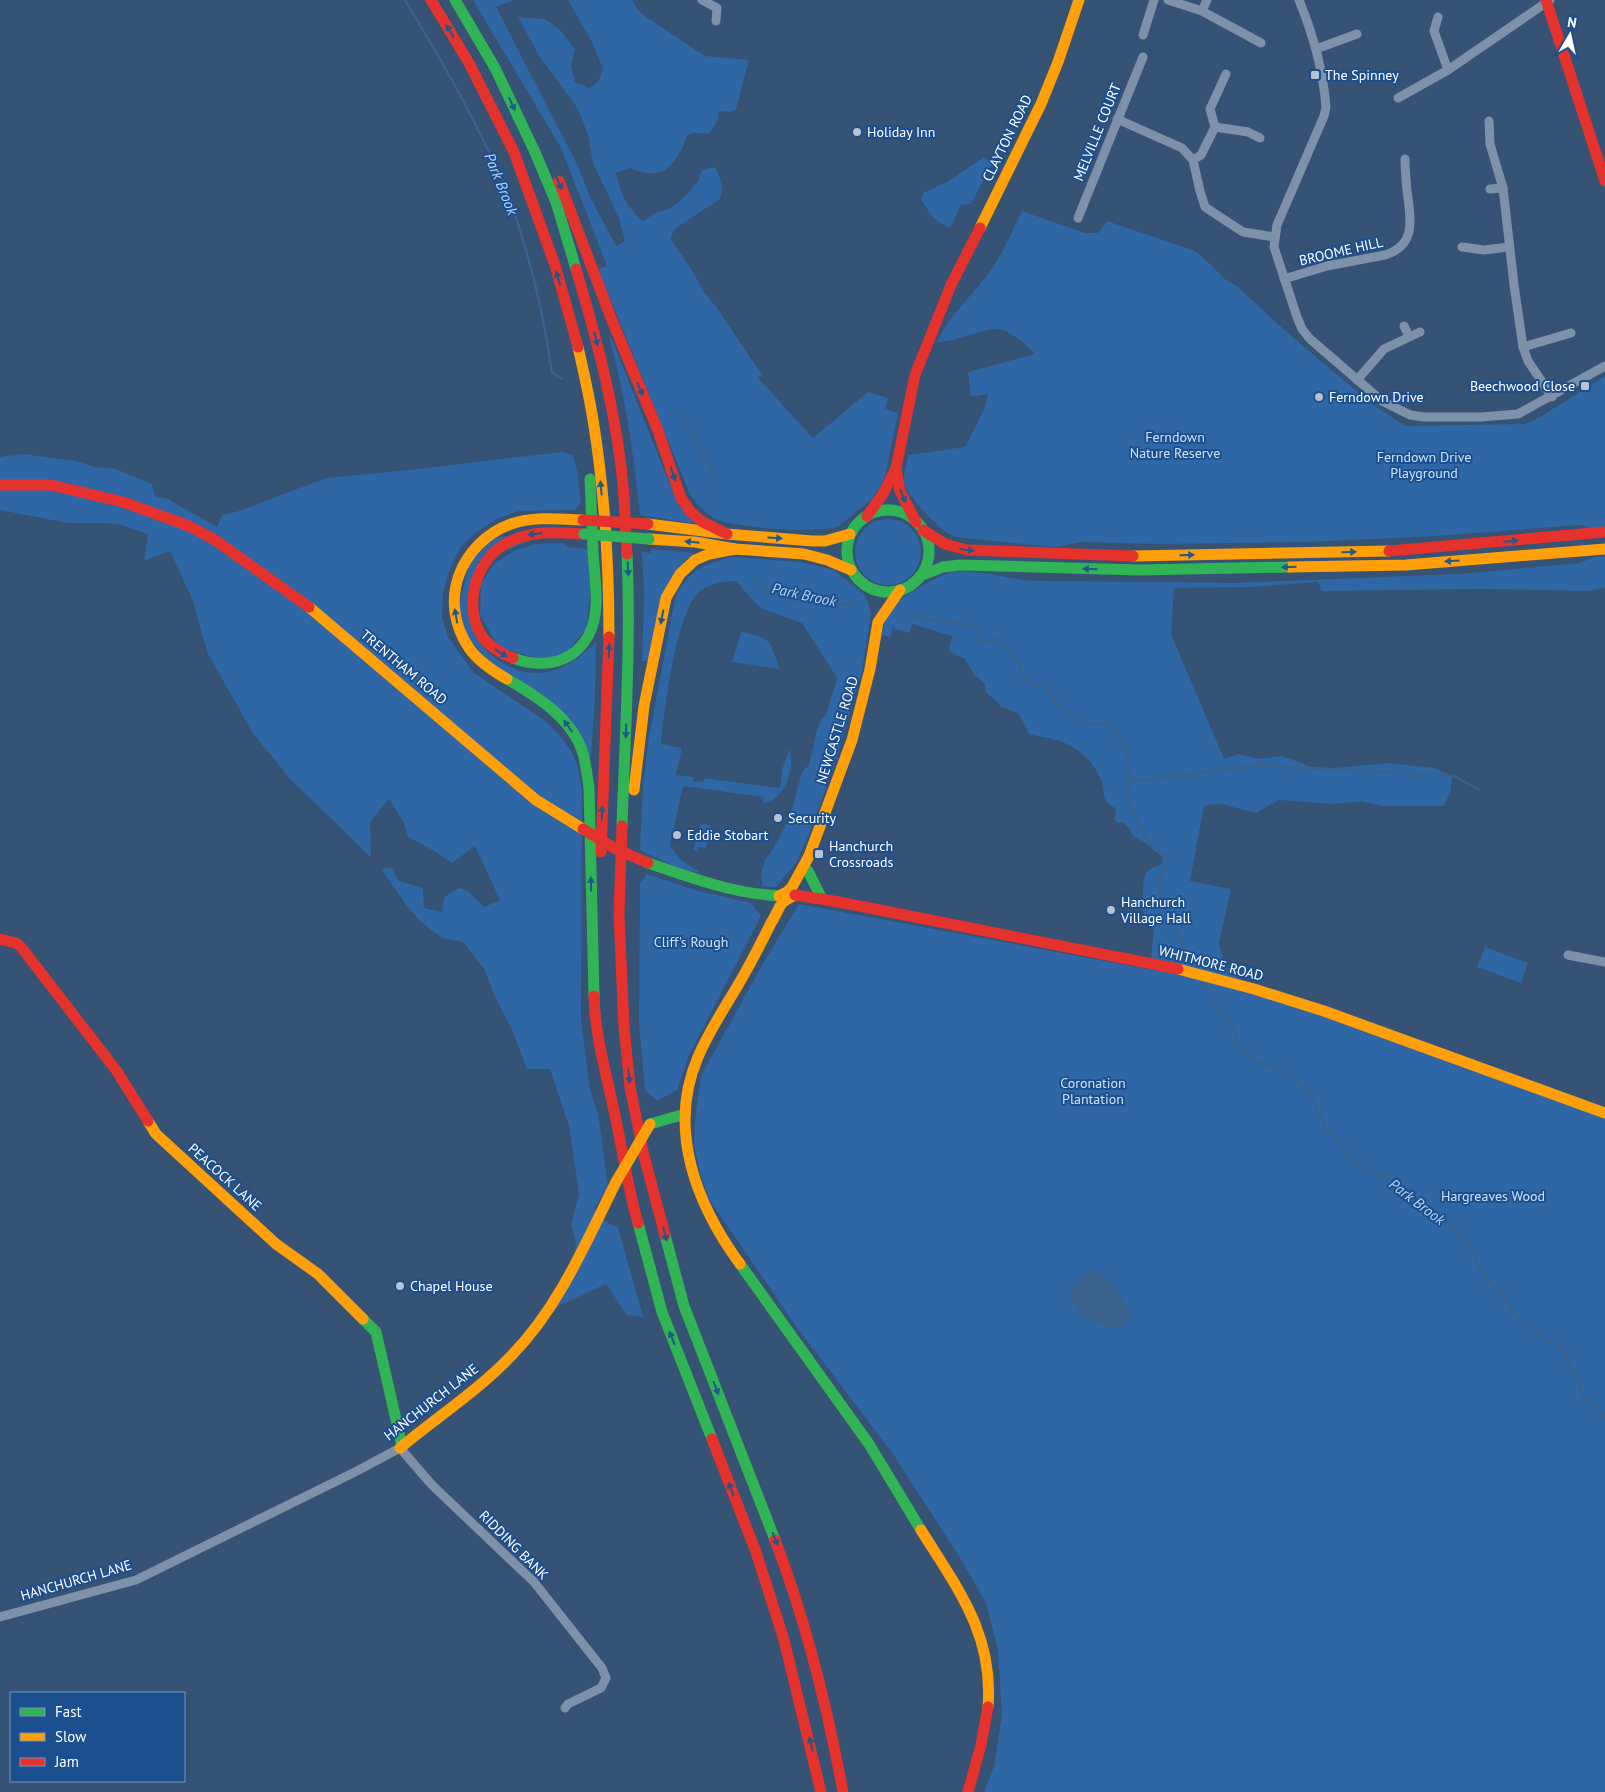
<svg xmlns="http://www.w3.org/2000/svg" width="1605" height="1792" font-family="'PT Sans',sans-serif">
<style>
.green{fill:#2f66a5}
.water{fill:#3b618d}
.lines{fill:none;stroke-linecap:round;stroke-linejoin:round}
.stream{stroke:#3b618d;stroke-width:2.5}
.street{stroke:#7d92a8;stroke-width:9}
.fast{stroke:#30b455;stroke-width:11}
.slow{stroke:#ff9f0a;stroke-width:11}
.jam{stroke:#e5322d;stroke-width:11}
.fast-bridge{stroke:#30b455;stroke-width:11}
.slow-bridge{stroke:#ff9f0a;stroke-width:11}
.jam-bridge{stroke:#e5322d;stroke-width:11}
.oneway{fill:#1d5989}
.poi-dot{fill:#b9c2ce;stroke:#1b4f8f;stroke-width:2}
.labels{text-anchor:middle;stroke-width:4;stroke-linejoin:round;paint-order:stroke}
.poi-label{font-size:14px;fill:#fff;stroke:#1b4f8f;text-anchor:start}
.street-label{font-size:14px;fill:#fff;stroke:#1b4f8f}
.park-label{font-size:14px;fill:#cfe3fa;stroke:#1b4f8f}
.water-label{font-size:15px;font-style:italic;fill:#b5d3f5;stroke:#1b4f8f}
</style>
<rect width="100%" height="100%" fill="#365274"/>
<g class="green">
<path d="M 473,0 L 514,0 L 496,7 L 578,166 L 590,197 L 616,246 L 625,241 L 619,218 L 593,163 L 588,135 L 578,109 L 538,54 L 518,17 L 545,19 L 561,31 L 575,49 L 571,66 L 575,82 L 589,88 C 598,84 600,78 603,69 L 593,44 L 568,0 L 632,0 L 638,10 L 645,16 L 705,56 L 749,60 L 736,109 L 731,112 L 719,111 L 718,120 L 709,134 L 694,133 L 687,135 C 684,148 673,168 660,172 C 650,176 639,171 629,168 L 616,173 C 622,196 625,205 643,221 L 657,212 L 670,209 L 685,197 L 698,181 L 702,170 L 715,167 C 720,177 724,187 720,199 L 676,228 L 670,238 L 693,272 L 704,292 L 717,308 L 762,375 L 758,378 L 813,438 L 868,392 L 888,398 L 885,409 L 898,413 L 885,477 L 879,488 L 872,499 L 839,526 C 821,534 735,528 716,519 C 705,513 695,503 689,492 L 598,269 L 607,266 L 561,148 Z"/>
<path d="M 984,157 L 992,164 L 971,204 L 961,205 L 950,228 L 934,219 L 921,200 L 923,193 L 949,181 Z"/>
<path d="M 1022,211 L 1085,233 L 1098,233 L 1107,221 L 1195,251 L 1204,258 L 1226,280 L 1238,287 L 1290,335 L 1372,404 L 1405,426 L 1525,424 L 1540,417 L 1605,376 L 1605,527 L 1591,529 L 1580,525 L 1437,536 L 1309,542 L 1159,544 L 1082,542 L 1055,547 L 963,538 C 959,537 955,537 951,535 C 939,529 906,496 904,482 C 903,474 907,463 908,455 L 965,447 L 985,407 L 988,394 L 971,397 L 968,372 L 1035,354 C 1027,346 1014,334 1003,330 C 989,325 956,343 937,342 C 950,313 976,293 993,267 C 1004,250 1013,230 1022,211 Z"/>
<path d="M 609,337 L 611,337 L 676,500 L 697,524 L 640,515 C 634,455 625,395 609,337 Z"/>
<path d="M 562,452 L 573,455 L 577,471 L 581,503 L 575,510 L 519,511 L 497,519 L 475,533 L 459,549 L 448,574 L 443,595 L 442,617 L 448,637 L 473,672 L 548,723 L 562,738 L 573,754 L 579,771 L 582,793 L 581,1019 L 590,1090 L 598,1113 L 608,1186 L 595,1208 L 607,1223 L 618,1227 L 643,1317 L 627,1315 L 606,1284 L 554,1308 L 572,1269 L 576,1243 L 571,1225 L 579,1194 L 569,1126 L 550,1069 L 527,1069 L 512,1030 L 494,995 L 485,970 L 463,942 L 442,938 L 421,922 L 407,906 L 381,869 L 391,867 L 399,881 L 423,888 L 424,908 L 442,912 L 444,897 L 459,888 L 467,890 L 484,907 L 500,900 L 475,846 L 452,863 L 434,851 L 408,837 L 404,823 L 389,799 L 370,822 L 371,857 L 291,780 L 252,732 L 207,652 L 193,601 L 170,551 L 144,561 L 148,534 L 121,525 L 105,523 L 68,523 L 0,510 L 0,457 L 23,454 L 76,461 L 95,467 L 116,469 L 152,484 L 155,496 L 168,499 L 217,527 L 222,515 L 236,512 L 326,478 L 409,470 Z"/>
<circle cx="888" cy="552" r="33"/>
<path d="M 556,530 L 478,562 L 478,640 C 494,664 527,680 555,670 C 569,666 587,652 596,641 L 595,698 L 591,758 L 586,747 L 492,665 L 467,636 L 459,607 L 469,563 L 493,538 Z"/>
<path d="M 562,543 L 568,547 L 589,549 L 591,584 L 586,629 L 567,652 L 545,660 L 501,648 L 496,643 L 480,615 L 481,584 L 494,564 L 514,551 L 535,544 Z"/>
<path d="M 651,549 L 694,553 L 683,562 L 650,661 L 642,661 L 644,593 L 642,552 L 651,553 Z"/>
<path d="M 1605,556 L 1605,588 L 1587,591 L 1479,589 L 1322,591 L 1318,582 L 1251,587 L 1174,588 L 1171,634 L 1224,759 L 1239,754 L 1259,759 L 1282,756 L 1302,763 L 1314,770 L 1388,763 L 1434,768 L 1452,776 L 1451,790 L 1444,806 L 1381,806 L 1362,801 L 1333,804 L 1279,800 L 1256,813 L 1221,804 L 1204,805 L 1190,881 L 1231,889 L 1219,943 L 1225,965 L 1251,992 L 1321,1015 L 1605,1117 L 1605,1792 L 984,1792 L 994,1766 L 1002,1715 L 998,1650 L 986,1603 L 962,1561 L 893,1454 L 793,1322 L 709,1199 L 701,1176 L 694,1145 L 695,1119 L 701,1076 L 761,967 L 799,904 L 1158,971 L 1151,956 L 1154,930 L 1142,910 C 1145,898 1139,877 1150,869 C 1153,867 1159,865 1162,864 L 1163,858 L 1147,844 L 1132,835 L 1130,828 L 1122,822 L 1117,823 L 1114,819 L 1116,809 C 1098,796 1107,796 1101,780 C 1094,761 1075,745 1056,740 C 1047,737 1038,737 1029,734 L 1018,713 L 1002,707 L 985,691 L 985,683 L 974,675 L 965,659 L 949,651 L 952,636 L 912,624 L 909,633 L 892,628 L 891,637 L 882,635 C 887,612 894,602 915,590 C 925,584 935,578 946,574 C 968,567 1000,577 1023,580 C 1032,581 1041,581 1050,581 L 1235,583 L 1459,574 L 1580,563 L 1594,557 Z"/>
<path d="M 733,557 L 801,562 L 834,570 L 864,594 L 869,605 L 871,614 L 862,671 L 835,764 L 809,834 L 796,863 L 776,887 L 762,886 L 761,874 L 765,860 L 773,849 L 790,817 L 802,772 L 809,765 L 817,730 L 822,718 L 826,715 L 837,678 L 802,623 L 760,608 L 736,581 C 723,582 711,583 700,591 C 676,610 664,713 661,744 L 682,748 L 676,775 L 693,777 L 693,781 L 703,782 L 704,778 L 780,788 L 782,770 L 789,750 L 790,750 C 794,771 786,798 763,804 L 764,797 L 683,786 L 670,846 L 681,860 L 701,873 L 681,870 L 640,850 L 643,784 L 649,737 L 675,599 C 687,571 703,564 733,557 Z"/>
<path d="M 741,632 C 773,638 769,641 780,669 L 732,662 Z"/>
<path d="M 702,824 L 711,826 L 706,848 L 698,847 L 697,851 L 692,850 L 694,848 L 697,835 L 695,835 Z"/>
<path d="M 647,874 L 695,890 L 751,903 L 761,916 L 689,1055 L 677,1090 L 657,1101 L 645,1090 L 639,1025 L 640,883 Z"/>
<path d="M 1485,947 L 1528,963 L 1521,983 L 1477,967 Z"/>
</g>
<path class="water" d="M 1092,1271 C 1103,1271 1129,1303 1129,1314 C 1129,1319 1126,1323 1122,1327 L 1106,1327 C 1092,1316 1080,1324 1072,1301 C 1070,1296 1070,1291 1073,1286 C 1077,1279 1084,1273 1092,1271 Z"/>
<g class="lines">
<g class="stream">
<path d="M 405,0 C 433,46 461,93 484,142 C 491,155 498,169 504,183 C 527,245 543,308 552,373 L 562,379"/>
<path d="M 674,408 L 678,409 L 717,480"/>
<path d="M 755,579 L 768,590 L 855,606"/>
<path d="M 912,617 L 966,624 L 974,627 L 982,641 C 988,643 992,638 998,639 L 1019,664 L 1026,680 L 1030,684 L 1044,686 L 1055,702 L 1081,723 L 1109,725 L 1123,740 L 1128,758 L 1129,781 L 1128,803 L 1151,846 L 1169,858 L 1160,881 L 1159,898"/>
<path d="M 1129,782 L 1260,765 L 1454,776 L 1479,790"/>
<path d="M 1163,904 L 1163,909 L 1174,924 L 1191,964"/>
<path d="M 1199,979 L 1231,1024 L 1238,1044 L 1253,1060 L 1280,1069 L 1292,1076 L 1308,1091 L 1328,1131 L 1354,1160 L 1371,1173 L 1394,1180 L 1405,1188 L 1429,1213 L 1448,1223 L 1461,1234 L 1473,1253 L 1480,1270 L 1488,1281 L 1500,1290 L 1515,1315 L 1548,1341 L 1558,1344 L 1568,1361 L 1585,1399 L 1601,1410 L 1605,1417"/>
</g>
<g class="street">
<path d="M 702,0 L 717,8 L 716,21"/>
<path d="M 1168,0 L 1202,11 L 1261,43"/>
<path d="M 1299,0 C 1313,34 1323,70 1326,107 L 1324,116 L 1277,225 L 1274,247 L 1297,317 L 1302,329 L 1310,339 L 1382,401 L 1410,415 L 1424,417 L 1481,417 L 1518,414 L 1605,366"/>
<path d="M 1202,11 L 1207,0"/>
<path d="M 1438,17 L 1434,31 L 1448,70"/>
<path d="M 1143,35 L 1154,0"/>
<path d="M 1316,49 L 1357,34"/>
<path d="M 1398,98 L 1448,70 L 1550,0"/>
<path d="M 1117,119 L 1182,148 L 1193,160 L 1200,191 L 1205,207 L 1243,232 L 1274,237"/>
<path d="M 1489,121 L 1490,144 L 1503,188 L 1514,285 L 1523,347 L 1528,361 L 1552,397"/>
<path d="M 1215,127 L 1248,132 L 1260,138"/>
<path d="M 1193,160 L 1201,155 L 1215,127 L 1210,109 L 1226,74"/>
<path d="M 1490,189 L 1503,188"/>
<path d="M 1078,218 L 1143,57"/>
<path d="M 1462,247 L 1484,250 L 1509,247"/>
<path d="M 1284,279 L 1327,266 L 1385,255 C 1418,245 1410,217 1407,190 C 1406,180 1405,169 1405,159"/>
<path d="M 1404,326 L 1409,336"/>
<path d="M 1523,347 L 1571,333"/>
<path d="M 1357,380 L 1384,349 L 1420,332"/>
<path d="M 1568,955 L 1605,962"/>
<path d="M 0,1617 L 136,1580 L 357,1471 L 400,1448 L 432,1485 L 534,1582 L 602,1668 L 606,1678 L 601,1688 L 568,1704 L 565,1708"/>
</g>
<g class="fast">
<path d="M 455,0 L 495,68 L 534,150 L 556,202 L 576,269"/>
<circle cx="888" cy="551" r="41"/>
<path d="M 920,576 L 943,567 L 960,565 L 1139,570 L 1290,567"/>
<path d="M 513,658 C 556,674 594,653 596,605 C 597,588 594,569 593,552 C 592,527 591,503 590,479"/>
<path d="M 507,679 C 538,697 571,717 583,753 C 586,764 587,776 589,787 L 594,996"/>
<path d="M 622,826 C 625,735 631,644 627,554"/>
<path d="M 648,863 C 695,879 739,896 789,896"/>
<path d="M 808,871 L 822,899"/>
<path d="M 650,1124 L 685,1114"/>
<path d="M 638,1223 L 662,1312 L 712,1439"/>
<path d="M 665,1235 L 684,1306 L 775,1540"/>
<path d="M 740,1264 L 869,1444 L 921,1530"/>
<path d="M 363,1319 L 376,1332 L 402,1446"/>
</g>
<g class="slow">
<path d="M 980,228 L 1041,104 L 1058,62 L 1079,0"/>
<path d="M 578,347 C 584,373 590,400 594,426 C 605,496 609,567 609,637"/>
<path d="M 648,524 L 727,534 L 812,541 L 825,541 L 850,534"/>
<path d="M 649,539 L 695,542 L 735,549 L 804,554 L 827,560 L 851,570"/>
<path d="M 1133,556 L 1389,551"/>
<path d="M 1290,567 L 1406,565 L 1605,549"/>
<path d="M 309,607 L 536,800 L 583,829"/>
<path d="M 507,679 C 493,671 478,661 469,648 C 437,601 460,543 511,524 C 534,516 559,519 583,520"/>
<path d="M 634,790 L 644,706 L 666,598 L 680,574 L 695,560 L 709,554 L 735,549"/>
<path d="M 779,896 L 787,892 L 792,887 L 809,856 L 852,740 L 870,669 L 878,622 L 900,590"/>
<path d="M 1178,969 L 1254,989 L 1324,1011 L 1605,1113"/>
<path d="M 148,1121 L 156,1134 L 276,1244 L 318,1274 L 363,1319"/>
<path d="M 740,1264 C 696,1204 667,1129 698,1057 C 711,1026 731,999 746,971 C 755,955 763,939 771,923 C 775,917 778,909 782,903 C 785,900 791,897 795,895"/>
<path d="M 400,1448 C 437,1417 479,1390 512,1355 C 559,1307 586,1242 616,1182"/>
<path d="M 921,1530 C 957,1588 994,1634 988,1707"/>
</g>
<g class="jam">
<path d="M 431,0 L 469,63 L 514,152 L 555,265 L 578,347"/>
<path d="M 1546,0 L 1605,181"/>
<path d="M 559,181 L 613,323 L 657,428 L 681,498 L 690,511 L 701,521 L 727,534"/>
<path d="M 576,269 C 598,343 618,419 624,496 C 625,515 626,535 627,554"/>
<path d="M 896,469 L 900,491 L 916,522"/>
<path d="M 0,485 L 51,485 L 123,502 L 189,526 L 215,540 L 309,607"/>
<path d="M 867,516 L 883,494 L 896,468 L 915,375 L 951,285 L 980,228"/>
<path d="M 923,530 L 945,544 L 967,550 L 1133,556"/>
<path d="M 1389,551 L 1605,532"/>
<path d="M 513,658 C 502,654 492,648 484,639 C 462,610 474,562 505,544 C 530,530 556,532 584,534"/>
<path d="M 622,826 L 619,915 L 624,1027 L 630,1087 L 644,1156 L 665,1235"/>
<path d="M 601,852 L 609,637"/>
<path d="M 795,895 L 839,902 L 1178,969"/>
<path d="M 0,939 L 16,943 L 21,947 L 116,1070 L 148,1121"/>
<path d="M 594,996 C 595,1034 605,1069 613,1106 C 622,1145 627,1185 638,1223"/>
<path d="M 712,1439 L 756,1552 L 784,1640 L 821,1792"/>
<path d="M 775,1540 C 806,1621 827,1706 843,1792"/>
<path d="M 968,1792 L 981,1745 L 988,1707"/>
</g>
<path class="fast-bridge" d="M 584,534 L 649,539"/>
<path class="slow-bridge" d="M 616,1182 L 650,1124"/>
<g class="jam-bridge">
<path d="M 583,520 L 648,524"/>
<path d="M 583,829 L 614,848 L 648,863"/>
</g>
</g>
<defs><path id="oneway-solid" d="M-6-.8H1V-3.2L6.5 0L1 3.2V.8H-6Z" transform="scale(1.25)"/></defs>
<g class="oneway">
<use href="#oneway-solid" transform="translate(450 31) rotate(-121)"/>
<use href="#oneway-solid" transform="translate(512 104) rotate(65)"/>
<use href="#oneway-solid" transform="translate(559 183) rotate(67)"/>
<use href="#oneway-solid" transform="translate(558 278) rotate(-106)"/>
<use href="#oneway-solid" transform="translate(596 339) rotate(77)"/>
<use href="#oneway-solid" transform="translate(640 389) rotate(67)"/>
<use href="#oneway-solid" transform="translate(673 474) rotate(71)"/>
<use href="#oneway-solid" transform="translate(601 488) rotate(-96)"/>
<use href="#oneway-solid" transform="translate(903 496) rotate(67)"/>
<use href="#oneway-solid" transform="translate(535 534) rotate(172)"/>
<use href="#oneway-solid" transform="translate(775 538) rotate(4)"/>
<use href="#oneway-solid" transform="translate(1511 541) rotate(-5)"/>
<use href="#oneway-solid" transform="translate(692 542) rotate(-174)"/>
<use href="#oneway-solid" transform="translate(967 550) rotate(7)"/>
<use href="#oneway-solid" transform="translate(1349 552) rotate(-2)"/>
<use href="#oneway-solid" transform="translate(1187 555) rotate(-1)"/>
<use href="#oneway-solid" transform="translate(1452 561) rotate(176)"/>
<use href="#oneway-solid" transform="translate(1289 567) rotate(179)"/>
<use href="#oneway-solid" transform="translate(628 569) rotate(87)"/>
<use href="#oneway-solid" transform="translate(1090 569) rotate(-179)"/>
<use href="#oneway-solid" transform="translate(456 616) rotate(-100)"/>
<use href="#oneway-solid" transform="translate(662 617) rotate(101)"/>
<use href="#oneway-solid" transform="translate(609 651) rotate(-88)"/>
<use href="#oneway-solid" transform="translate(501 653) rotate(31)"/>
<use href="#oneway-solid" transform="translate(568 726) rotate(-126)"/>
<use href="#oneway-solid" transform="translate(626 731) rotate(92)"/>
<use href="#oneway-solid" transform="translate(602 813) rotate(-88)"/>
<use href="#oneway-solid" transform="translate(591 884) rotate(-91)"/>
<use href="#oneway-solid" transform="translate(629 1076) rotate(84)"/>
<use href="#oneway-solid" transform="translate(665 1234) rotate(75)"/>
<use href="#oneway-solid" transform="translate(672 1338) rotate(-112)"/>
<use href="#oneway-solid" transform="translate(716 1388) rotate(69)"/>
<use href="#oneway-solid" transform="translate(731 1489) rotate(-112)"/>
<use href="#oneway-solid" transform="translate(775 1539) rotate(69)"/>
<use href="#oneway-solid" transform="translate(811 1744) rotate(-104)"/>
</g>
<g class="poi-dot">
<rect x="1310" y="70" width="10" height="10" rx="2.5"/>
<circle cx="857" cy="132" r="5"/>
<rect x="1580" y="381" width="10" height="10" rx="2.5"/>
<circle cx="1319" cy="397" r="5"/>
<circle cx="778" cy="818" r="5"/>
<circle cx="677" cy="835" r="5"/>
<rect x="814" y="849" width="10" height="10" rx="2.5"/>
<circle cx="1111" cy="910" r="5"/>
<circle cx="400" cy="1286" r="5"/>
</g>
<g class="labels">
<g class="poi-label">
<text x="1325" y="80">The Spinney</text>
<text x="867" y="137">Holiday Inn</text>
<text x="1575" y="391" text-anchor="end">Beechwood Close</text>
<text x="1329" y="402">Ferndown Drive</text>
<text x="788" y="823">Security</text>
<text x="687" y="840">Eddie Stobart</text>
<text x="829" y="851">Hanchurch<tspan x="829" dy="16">Crossroads</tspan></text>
<text x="1121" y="907">Hanchurch<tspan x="1121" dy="16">Village Hall</tspan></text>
<text x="410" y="1291">Chapel House</text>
</g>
<g class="street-label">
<text transform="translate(1097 132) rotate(-68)" y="5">MELVILLE COURT</text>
<text transform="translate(1007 138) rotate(-64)" y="5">CLAYTON ROAD</text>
<text transform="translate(1341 251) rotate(-13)" y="5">BROOME HILL</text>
<text transform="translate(404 667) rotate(40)" y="5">TRENTHAM ROAD</text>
<text transform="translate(837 730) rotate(-73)" y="5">NEWCASTLE ROAD</text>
<text transform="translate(1211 963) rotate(14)" y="5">WHITMORE ROAD</text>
<text transform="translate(225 1177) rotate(42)" y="5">PEACOCK LANE</text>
<text transform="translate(431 1402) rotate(-38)" y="5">HANCHURCH LANE</text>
<text transform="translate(514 1545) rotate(45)" y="5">RIDDING BANK</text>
<text transform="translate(76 1580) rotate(-16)" y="5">HANCHURCH LANE</text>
</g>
<g class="park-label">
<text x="1175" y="442">Ferndown<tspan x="1175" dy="16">Nature Reserve</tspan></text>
<text x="1424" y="462">Ferndown Drive<tspan x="1424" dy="16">Playground</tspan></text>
<text x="691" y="947">Cliff's Rough</text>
<text x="1093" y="1088">Coronation<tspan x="1093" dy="16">Plantation</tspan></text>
<text x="1493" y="1201">Hargreaves Wood</text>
</g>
<g class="water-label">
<text transform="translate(501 184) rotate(68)" y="5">Park Brook</text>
<text transform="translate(804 595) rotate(12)" y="5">Park Brook</text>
<text transform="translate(1417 1202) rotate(37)" y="5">Park Brook</text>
</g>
</g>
<rect x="10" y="1692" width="175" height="90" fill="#1b4f8f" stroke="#7695bc"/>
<rect x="20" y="1708" width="25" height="8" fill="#30b455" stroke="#7695bc"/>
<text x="55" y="1717" font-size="15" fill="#ffffff">Fast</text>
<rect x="20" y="1733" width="25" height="8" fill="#ff9f0a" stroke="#7695bc"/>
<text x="55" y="1742" font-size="15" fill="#ffffff">Slow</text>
<rect x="20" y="1758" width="25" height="8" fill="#e5322d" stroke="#7695bc"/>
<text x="55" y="1767" font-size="15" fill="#ffffff">Jam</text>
<g transform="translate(1570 35) rotate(9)" stroke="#1b4f8f" stroke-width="4" paint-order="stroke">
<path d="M0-4L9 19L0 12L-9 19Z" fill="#ffffff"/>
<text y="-8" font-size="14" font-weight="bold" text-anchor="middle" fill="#ffffff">N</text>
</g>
</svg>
